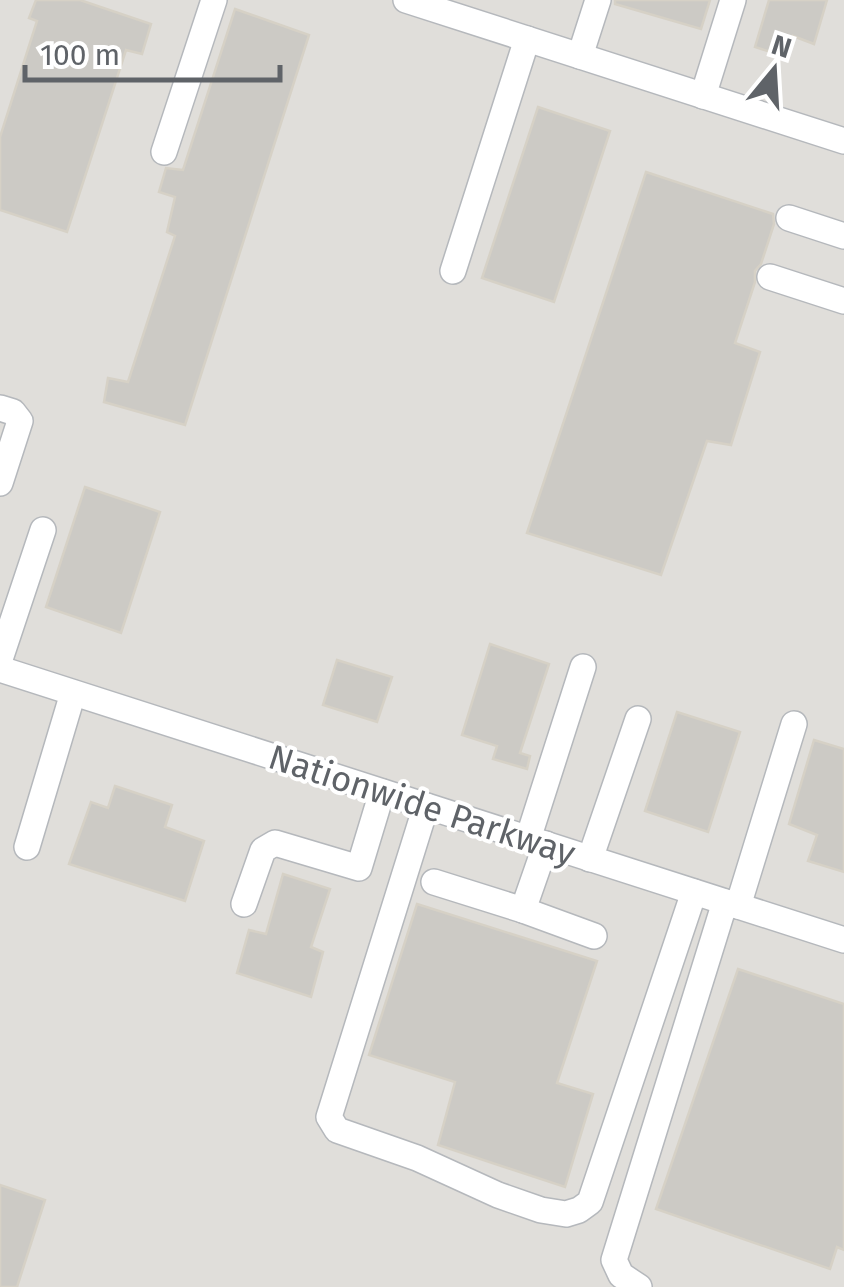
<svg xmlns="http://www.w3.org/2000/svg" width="844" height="1287" font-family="'Fira Sans',sans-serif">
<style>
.industrial{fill:#e0deda}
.building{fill:#cccac5;stroke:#d6d1c6;stroke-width:2.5}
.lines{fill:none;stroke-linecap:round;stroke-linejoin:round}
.minor-casing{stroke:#b5b8bc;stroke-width:28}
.minor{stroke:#fff;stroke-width:25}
.labels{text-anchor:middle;stroke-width:8;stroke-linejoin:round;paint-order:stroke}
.street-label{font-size:35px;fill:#5f6368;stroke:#fff}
</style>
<rect width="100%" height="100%" fill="#f1efe8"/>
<rect class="industrial" x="0" y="0" width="844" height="1287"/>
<g class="building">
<path d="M 36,0 L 80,0 L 151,24 L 142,54 L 126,50 L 67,232 L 0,210 L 0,137 L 37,21 L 29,18 Z"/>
<path d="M 615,0 L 710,0 L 701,29 L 615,4 Z"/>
<path d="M 769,0 L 827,0 L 814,44 L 793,36 L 786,57 L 755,47 Z"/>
<path d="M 235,9 L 309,35 L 185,425 L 104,402 L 108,378 L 128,382 L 175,236 L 167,232 L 175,197 L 159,192 L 166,168 L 183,170 Z"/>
<path d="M 538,107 L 610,131 L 554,302 L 482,278 Z"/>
<path d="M 646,172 L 773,214 L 774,224 L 761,264 L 755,271 L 755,282 L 735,343 L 760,352 L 731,445 L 707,441 L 661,575 L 527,533 Z"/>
<path d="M 85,487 L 160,512 L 121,633 L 46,607 Z"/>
<path d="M 490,644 L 549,664 L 520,753 L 530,756 L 527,769 L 493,759 L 497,746 L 462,735 Z"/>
<path d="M 337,660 L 392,677 L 377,722 L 323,705 Z"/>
<path d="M 677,712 L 740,732 L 708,832 L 645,811 Z"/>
<path d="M 814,740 L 844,749 L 844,872 L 808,861 L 817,835 L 789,824 Z"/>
<path d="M 115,786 L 172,805 L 165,827 L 204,841 L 185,901 L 69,864 L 91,802 L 108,808 Z"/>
<path d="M 283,874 L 330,889 L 311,947 L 323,952 L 311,997 L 237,973 L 249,930 L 266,934 Z"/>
<path d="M 417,904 L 597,961 L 557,1083 L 593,1094 L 565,1187 L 438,1145 L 455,1082 L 369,1055 Z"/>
<path d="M 738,969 L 844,1004 L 844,1250 L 837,1247 L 830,1269 L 656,1209 Z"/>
<path d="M 0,1185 L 45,1200 L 17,1287 L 0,1287 Z"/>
</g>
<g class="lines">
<g class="minor-casing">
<g id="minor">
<path d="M 406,0 L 844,141"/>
<path d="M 580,56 L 598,0"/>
<path d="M 703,96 L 733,0"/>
<path d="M 164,152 L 214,0"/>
<path d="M 789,218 L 844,236"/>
<path d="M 453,271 L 527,39"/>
<path d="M 770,277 L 844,301"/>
<path d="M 0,408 L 13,412 L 20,421 L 0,483"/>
<path d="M 0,659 L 43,530"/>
<path d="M 0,669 L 844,940"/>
<path d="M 426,806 L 329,1117 L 337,1130 L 417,1158 L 498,1195 L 541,1210 L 566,1214 L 579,1210 L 590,1202 L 694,892"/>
<path d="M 528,839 L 583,667"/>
<path d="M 27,847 L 73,693"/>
<path d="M 590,859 L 638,719"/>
<path d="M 434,882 L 523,910 L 546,844"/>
<path d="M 244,904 L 263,850 L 275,843 L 359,868 L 382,792"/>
<path d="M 738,906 L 794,724"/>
<path d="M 523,910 L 594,936"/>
<path d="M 639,1287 L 621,1275 L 614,1260 L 725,902"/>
</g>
</g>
<use href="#minor" class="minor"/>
</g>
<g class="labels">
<g class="street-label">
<text transform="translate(422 805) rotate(18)" y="12">Nationwide Parkway</text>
</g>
</g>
<g transform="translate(774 70) rotate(18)" stroke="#ffffff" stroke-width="8" paint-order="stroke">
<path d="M0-8L18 38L0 25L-18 38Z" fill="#5f6368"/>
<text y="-15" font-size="28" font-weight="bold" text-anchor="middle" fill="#5f6368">N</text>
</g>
<path d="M25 65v15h255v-15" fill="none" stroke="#5f6368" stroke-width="5"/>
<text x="40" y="65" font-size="30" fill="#5f6368" stroke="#ffffff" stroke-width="8" paint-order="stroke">100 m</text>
</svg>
